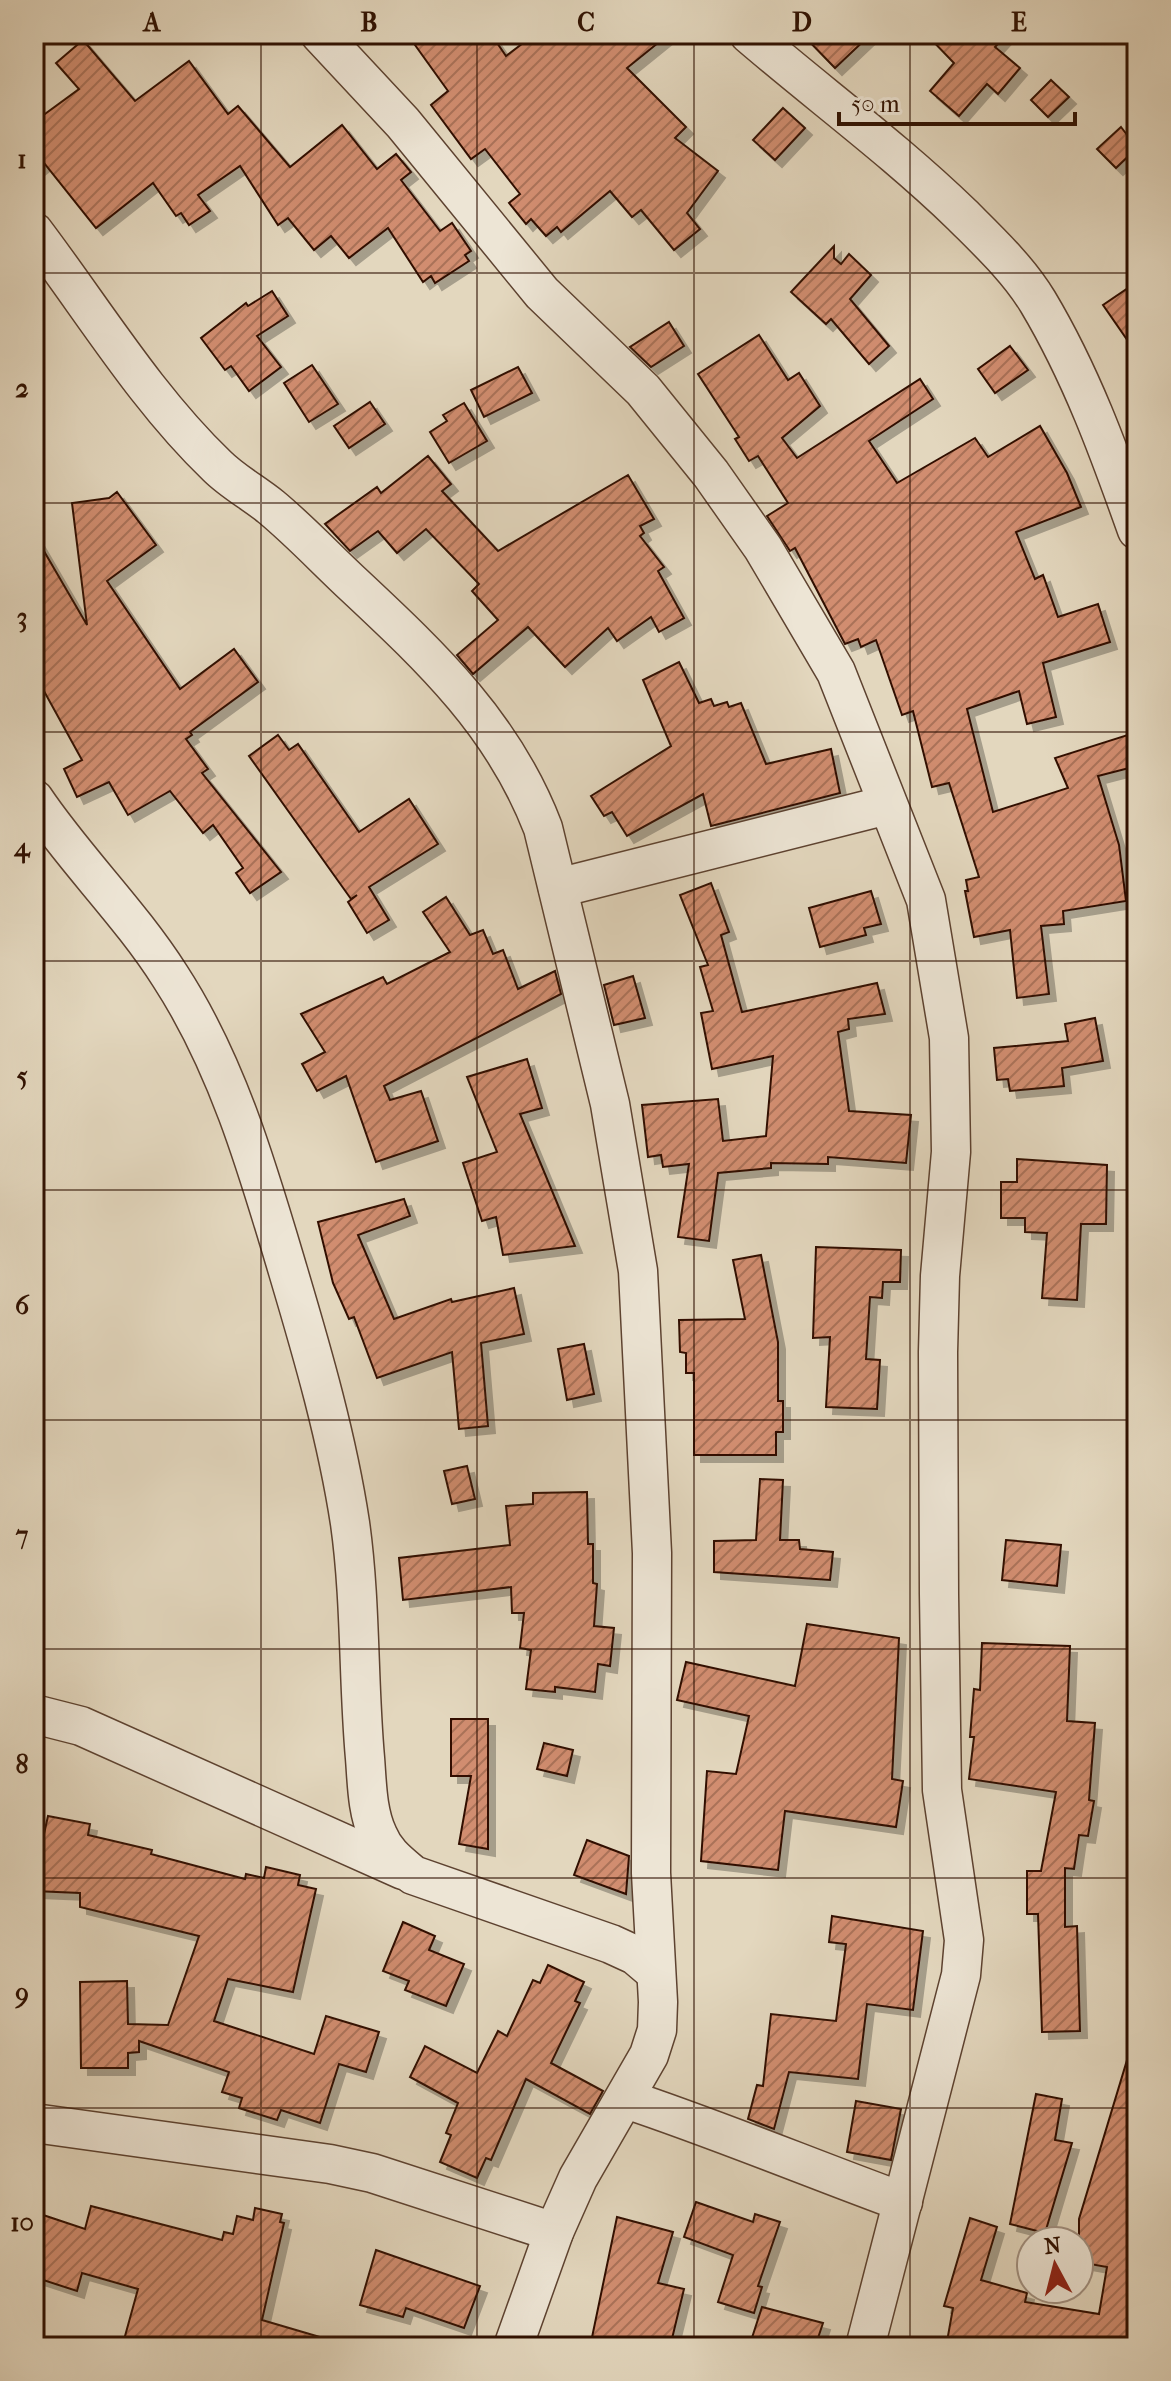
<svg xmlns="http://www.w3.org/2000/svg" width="1171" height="2381" font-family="'IM FELL French Canon',serif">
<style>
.building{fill:url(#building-hatch);stroke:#301101;stroke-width:2;filter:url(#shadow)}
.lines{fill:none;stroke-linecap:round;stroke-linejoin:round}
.minor-casing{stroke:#5d4230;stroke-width:41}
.minor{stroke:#ede5d5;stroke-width:38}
.grid{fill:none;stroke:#301101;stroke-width:2;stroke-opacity:0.55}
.neatline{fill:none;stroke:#301101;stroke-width:3}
.grid-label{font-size:26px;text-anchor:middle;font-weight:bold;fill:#301101}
</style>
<defs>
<pattern id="building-hatch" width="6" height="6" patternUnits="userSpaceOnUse" patternTransform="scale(2)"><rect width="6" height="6" fill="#d18d6f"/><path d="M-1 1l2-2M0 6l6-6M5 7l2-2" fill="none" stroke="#aa7259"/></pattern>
<filter id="shadow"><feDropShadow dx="7" dy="7" stdDeviation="0" flood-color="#0004"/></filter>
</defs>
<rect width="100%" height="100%" fill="#e3d7be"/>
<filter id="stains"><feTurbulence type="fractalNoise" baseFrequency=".0025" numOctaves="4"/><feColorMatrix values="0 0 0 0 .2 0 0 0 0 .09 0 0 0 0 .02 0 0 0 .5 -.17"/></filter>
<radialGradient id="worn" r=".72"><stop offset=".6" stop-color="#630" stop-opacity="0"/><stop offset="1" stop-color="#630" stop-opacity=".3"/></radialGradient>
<g class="building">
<path d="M 430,34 L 491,34 L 506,56 L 535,34 L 669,34 L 627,68 L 686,127 L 675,138 L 718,171 L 687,213 L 700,229 L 674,250 L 641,210 L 632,217 L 610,191 L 561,232 L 557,227 L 546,236 L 531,219 L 526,224 L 509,203 L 520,194 L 485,149 L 471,159 L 431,105 L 448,91 L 415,45 Z"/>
<path d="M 802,34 L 871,34 L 835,68 Z"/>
<path d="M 926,34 L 1007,34 L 995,47 L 1020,68 L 998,94 L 987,84 L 959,116 L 930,91 L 954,63 Z"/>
<path d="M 83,40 L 135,101 L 189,61 L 228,114 L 238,106 L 290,167 L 342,125 L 377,169 L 396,154 L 411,172 L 401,180 L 440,231 L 452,223 L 471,251 L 465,255 L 469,261 L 435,283 L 431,276 L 423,282 L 388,228 L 349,258 L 331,236 L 314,250 L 288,218 L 278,225 L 240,166 L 198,195 L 210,211 L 189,225 L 181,213 L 176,216 L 153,183 L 96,228 L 44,163 L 34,171 L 34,122 L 79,89 L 56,63 Z"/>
<path d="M 1051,80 L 1069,97 L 1048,117 L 1031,100 Z"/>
<path d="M 783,108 L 805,128 L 775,160 L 753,140 Z"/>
<path d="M 1121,127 L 1137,148 L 1116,168 L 1097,149 Z"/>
<path d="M 834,246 L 834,258 L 841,264 L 849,254 L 871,275 L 850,299 L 889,346 L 869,364 L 831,319 L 826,324 L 791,292 Z"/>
<path d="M 1137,282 L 1137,354 L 1103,305 Z"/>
<path d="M 272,291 L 288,316 L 257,336 L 281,367 L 249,391 L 231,366 L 225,370 L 201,338 L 246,303 L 248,306 Z"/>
<path d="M 669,322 L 684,346 L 651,367 L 630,347 Z"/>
<path d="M 759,335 L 788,380 L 799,373 L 820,406 L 782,438 L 797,458 L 920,379 L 933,399 L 869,441 L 897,483 L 975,438 L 988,457 L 1040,426 L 1067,473 L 1081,507 L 1016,532 L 1035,579 L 1043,575 L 1058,617 L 1098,604 L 1110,642 L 1043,663 L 1056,717 L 1027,724 L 1019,691 L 967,709 L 993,812 L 1068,788 L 1055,758 L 1137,732 L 1137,766 L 1098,776 L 1119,845 L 1126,901 L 1063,911 L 1064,924 L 1041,926 L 1049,994 L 1017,998 L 1010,930 L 974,937 L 965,891 L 968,891 L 966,880 L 979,877 L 949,783 L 932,787 L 913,711 L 902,715 L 876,640 L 861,647 L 858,639 L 845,644 L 795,548 L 790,551 L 767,516 L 788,503 L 758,456 L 749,461 L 735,439 L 739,437 L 698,374 Z"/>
<path d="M 1010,346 L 1028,370 L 995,393 L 978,369 Z"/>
<path d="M 312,365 L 338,404 L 309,422 L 284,383 Z"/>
<path d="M 518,367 L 532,393 L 484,417 L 471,390 Z"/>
<path d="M 370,402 L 385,424 L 349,448 L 334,426 Z"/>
<path d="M 464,403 L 487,441 L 449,463 L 430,432 L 447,421 L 443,415 Z"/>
<path d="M 428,456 L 451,484 L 442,491 L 498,551 L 628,475 L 654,519 L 640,526 L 644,533 L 640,536 L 664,567 L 658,571 L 684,618 L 659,632 L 651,617 L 617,641 L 608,628 L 565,667 L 528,627 L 473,674 L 457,655 L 498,620 L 472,591 L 479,584 L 426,529 L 397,553 L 378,531 L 350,551 L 325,524 L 377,487 L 381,493 Z"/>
<path d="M 117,492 L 156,545 L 107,581 L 180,689 L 234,649 L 258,682 L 190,732 L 192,735 L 186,739 L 208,769 L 202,773 L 281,872 L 250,893 L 236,873 L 243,868 L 213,825 L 203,833 L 170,791 L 128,815 L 109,782 L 77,797 L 64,769 L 82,760 L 34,673 L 34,534 L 87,625 L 72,503 L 109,498 Z"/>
<path d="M 679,662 L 699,703 L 711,699 L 714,706 L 727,702 L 729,707 L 741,703 L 766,764 L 831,749 L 840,793 L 711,826 L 703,794 L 627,836 L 612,812 L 604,816 L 591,796 L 671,746 L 643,680 Z"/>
<path d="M 278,735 L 289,750 L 298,744 L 359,832 L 409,799 L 438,844 L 369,887 L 389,920 L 367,933 L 348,902 L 357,895 L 351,899 L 249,756 Z"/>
<path d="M 711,883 L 729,932 L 721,935 L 742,1012 L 877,983 L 885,1014 L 848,1019 L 849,1029 L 838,1032 L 849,1111 L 911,1115 L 906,1163 L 828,1157 L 828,1164 L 771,1163 L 771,1168 L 718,1173 L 709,1241 L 678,1237 L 689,1164 L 663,1167 L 661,1155 L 648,1157 L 642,1105 L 718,1099 L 723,1141 L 766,1136 L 773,1056 L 712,1069 L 701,1013 L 713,1011 L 700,967 L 708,965 L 680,895 Z"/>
<path d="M 871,891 L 881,924 L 864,928 L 866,935 L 820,947 L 809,908 Z"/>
<path d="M 446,897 L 470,935 L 483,930 L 493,954 L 503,950 L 518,989 L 555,971 L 561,994 L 384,1086 L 390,1100 L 421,1091 L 438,1141 L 376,1162 L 346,1076 L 317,1091 L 302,1064 L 325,1052 L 301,1014 L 383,977 L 387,984 L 450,952 L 423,912 Z"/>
<path d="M 633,976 L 645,1018 L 614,1025 L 604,985 Z"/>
<path d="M 1095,1018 L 1103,1061 L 1062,1068 L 1064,1086 L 1010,1091 L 1008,1079 L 997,1080 L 994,1048 L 1068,1041 L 1065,1024 Z"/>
<path d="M 527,1059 L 542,1108 L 520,1114 L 575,1246 L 503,1255 L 496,1217 L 482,1221 L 463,1163 L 497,1152 L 467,1077 Z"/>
<path d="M 1017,1159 L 1107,1165 L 1106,1224 L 1081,1224 L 1077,1300 L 1042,1298 L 1047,1233 L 1025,1232 L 1025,1218 L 1001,1218 L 1001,1182 L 1017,1182 Z"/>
<path d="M 404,1199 L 410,1216 L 358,1235 L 394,1319 L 451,1299 L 452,1302 L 514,1288 L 524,1334 L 481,1343 L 488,1426 L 459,1429 L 452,1352 L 377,1378 L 354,1317 L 349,1319 L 333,1283 L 318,1222 Z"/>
<path d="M 816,1247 L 901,1250 L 900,1282 L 883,1282 L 882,1298 L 870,1297 L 866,1359 L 880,1360 L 877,1409 L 826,1407 L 830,1337 L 813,1338 Z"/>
<path d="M 761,1255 L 778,1342 L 778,1401 L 783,1401 L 783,1432 L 776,1432 L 776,1455 L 694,1455 L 694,1373 L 686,1373 L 686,1353 L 680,1352 L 679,1320 L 745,1319 L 733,1260 Z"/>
<path d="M 584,1344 L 594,1394 L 567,1400 L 558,1349 Z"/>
<path d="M 467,1466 L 475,1499 L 452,1504 L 444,1471 Z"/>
<path d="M 760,1479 L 783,1480 L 780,1540 L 799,1540 L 800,1549 L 833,1552 L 830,1580 L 714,1572 L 714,1541 L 756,1540 Z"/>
<path d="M 587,1492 L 588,1544 L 593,1544 L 593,1583 L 597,1584 L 594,1626 L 614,1628 L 610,1666 L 598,1664 L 595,1692 L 555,1687 L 555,1692 L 526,1689 L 531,1650 L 520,1648 L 524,1613 L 512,1613 L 511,1587 L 403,1600 L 399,1558 L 510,1545 L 506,1506 L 533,1504 L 533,1493 Z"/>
<path d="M 1006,1540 L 1061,1545 L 1057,1586 L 1002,1580 Z"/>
<path d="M 807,1624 L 899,1638 L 892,1779 L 903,1781 L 896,1827 L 785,1811 L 778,1870 L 701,1861 L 707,1771 L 736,1774 L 749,1716 L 677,1700 L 686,1662 L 795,1686 Z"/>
<path d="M 982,1643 L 1070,1646 L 1067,1721 L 1095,1723 L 1089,1800 L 1094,1801 L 1088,1836 L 1079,1835 L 1074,1869 L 1065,1868 L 1065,1927 L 1077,1926 L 1080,2031 L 1042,2032 L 1038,1914 L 1027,1914 L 1027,1871 L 1041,1871 L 1056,1792 L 969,1779 L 974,1737 L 970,1737 L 974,1689 L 980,1690 Z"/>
<path d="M 451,1719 L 488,1719 L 488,1849 L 459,1844 L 471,1776 L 451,1776 Z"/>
<path d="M 544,1743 L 573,1750 L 567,1776 L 537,1769 Z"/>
<path d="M 48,1816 L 90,1824 L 88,1835 L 152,1850 L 151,1854 L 245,1879 L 246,1874 L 264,1878 L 266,1867 L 300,1875 L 298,1885 L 316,1889 L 293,1992 L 228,1979 L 214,2021 L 314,2054 L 326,2016 L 379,2032 L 366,2072 L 339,2064 L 320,2123 L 281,2110 L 277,2120 L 239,2108 L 242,2098 L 222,2092 L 229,2072 L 139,2041 L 139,2052 L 128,2053 L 128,2068 L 81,2068 L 80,1982 L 127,1981 L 128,2024 L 168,2025 L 199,1936 L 80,1907 L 80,1893 L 34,1891 L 34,1860 L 38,1861 Z"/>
<path d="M 587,1840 L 629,1856 L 626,1894 L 574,1875 Z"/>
<path d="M 832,1916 L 923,1931 L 913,2010 L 867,2004 L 858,2079 L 789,2072 L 774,2129 L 748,2119 L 757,2085 L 763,2086 L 771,2014 L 836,2021 L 846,1944 L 829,1942 Z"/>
<path d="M 403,1922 L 435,1936 L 429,1950 L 464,1964 L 446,2006 L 405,1990 L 409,1981 L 383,1971 Z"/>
<path d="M 548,1965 L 584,1982 L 575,2001 L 580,2003 L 551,2063 L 603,2091 L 590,2114 L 526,2079 L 491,2160 L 486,2158 L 477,2178 L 440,2162 L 451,2135 L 446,2133 L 458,2103 L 410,2077 L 425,2046 L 477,2073 L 498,2031 L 507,2036 L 533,1980 L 540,1983 Z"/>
<path d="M 1131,2047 L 1137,2048 L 1137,2282 L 1125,2347 L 946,2347 L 953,2308 L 944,2306 L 970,2218 L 997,2227 L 981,2280 L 1027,2293 L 1025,2302 L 1099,2314 L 1107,2267 L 1079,2262 L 1079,2219 Z"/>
<path d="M 1036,2094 L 1062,2099 L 1055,2140 L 1072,2143 L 1045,2233 L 1010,2224 Z"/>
<path d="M 856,2101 L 901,2109 L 891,2160 L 847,2152 Z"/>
<path d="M 696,2202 L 753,2222 L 755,2214 L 780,2222 L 758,2286 L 762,2287 L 754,2313 L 718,2302 L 733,2255 L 684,2237 Z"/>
<path d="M 91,2206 L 222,2240 L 224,2232 L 233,2234 L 237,2216 L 253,2220 L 255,2208 L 282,2214 L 280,2222 L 284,2223 L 262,2320 L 330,2340 L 329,2347 L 122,2347 L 138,2289 L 82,2273 L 77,2291 L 34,2277 L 34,2212 L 85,2229 Z"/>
<path d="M 617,2217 L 673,2232 L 658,2283 L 684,2289 L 670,2347 L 590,2347 Z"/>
<path d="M 376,2250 L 480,2286 L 464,2328 L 406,2308 L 403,2317 L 360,2305 Z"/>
<path d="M 762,2307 L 823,2323 L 815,2347 L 749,2347 Z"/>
</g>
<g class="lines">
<g class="minor-casing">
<g id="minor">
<path d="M 320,34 L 403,123 L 542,293 L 643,390 L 711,474 L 763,548 L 836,672 L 926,900 L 949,1038 L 951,1152 L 940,1276 L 938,1352 L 939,1594 L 942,1790 L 964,1940 L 961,1975 L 865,2347"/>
<path d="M 749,34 C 820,95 895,150 962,215 C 989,242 1018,269 1038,302 C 1081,374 1109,451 1137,530"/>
<path d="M 34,232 C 93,310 146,398 217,466 C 233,482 254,493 271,507 C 300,531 327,560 355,586 C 433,659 504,726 543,828 L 610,1104 L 638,1271 L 652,1553 L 651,1873 L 658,2002 L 657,2030 L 649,2055 L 578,2178 L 554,2232 L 513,2347"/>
<path d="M 34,799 C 75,860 130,913 170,976 C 228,1065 258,1170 288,1271 C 313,1355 337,1438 350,1523 C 361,1601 358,1680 365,1758 C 367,1783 367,1812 378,1835 C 385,1853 399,1863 413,1875 L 611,1944 L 635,1955 L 655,1972"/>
<path d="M 558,888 L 887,805"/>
<path d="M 34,1714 L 81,1726 L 403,1870"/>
<path d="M 626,2099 C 719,2130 810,2168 903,2202"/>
<path d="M 34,2123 L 330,2164 L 372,2173 L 554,2232"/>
</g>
</g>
<use href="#minor" class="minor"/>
</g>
<path class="grid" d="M 261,34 L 261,2347M 477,34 L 477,2347M 694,34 L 694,2347M 910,34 L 910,2347M 34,273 L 1137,273M 34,503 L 1137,503M 34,732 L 1137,732M 34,961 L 1137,961M 34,1190 L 1137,1190M 34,1420 L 1137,1420M 34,1649 L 1137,1649M 34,1878 L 1137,1878M 34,2108 L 1137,2108"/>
<rect width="1171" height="2381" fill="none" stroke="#e3d7be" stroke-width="88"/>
<g transform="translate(1055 2265) rotate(353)"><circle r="38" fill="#ede5d5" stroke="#a19080" stroke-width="2"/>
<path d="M0-6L14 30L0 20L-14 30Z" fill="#8f2418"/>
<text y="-12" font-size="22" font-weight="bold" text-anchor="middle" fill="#301101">N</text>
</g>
<path d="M839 112v12h236v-12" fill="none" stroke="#301101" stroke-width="4"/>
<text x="851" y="112" font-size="24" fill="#301101" stroke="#ede5d5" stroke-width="6" paint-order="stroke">50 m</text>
<rect x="44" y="44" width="1083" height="2293" class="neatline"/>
<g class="grid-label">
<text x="152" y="31">A</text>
<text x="369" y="31">B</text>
<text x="586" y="31">C</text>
<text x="802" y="31">D</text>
<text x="1019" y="31">E</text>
<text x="22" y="168">1</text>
<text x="22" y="397">2</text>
<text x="22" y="626">3</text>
<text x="22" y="856">4</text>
<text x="22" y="1085">5</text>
<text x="22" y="1314">6</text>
<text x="22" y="1544">7</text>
<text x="22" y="1773">8</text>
<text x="22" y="2002">9</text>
<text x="22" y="2231">10</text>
</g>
<rect width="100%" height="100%" filter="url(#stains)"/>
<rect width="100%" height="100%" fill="url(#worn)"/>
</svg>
